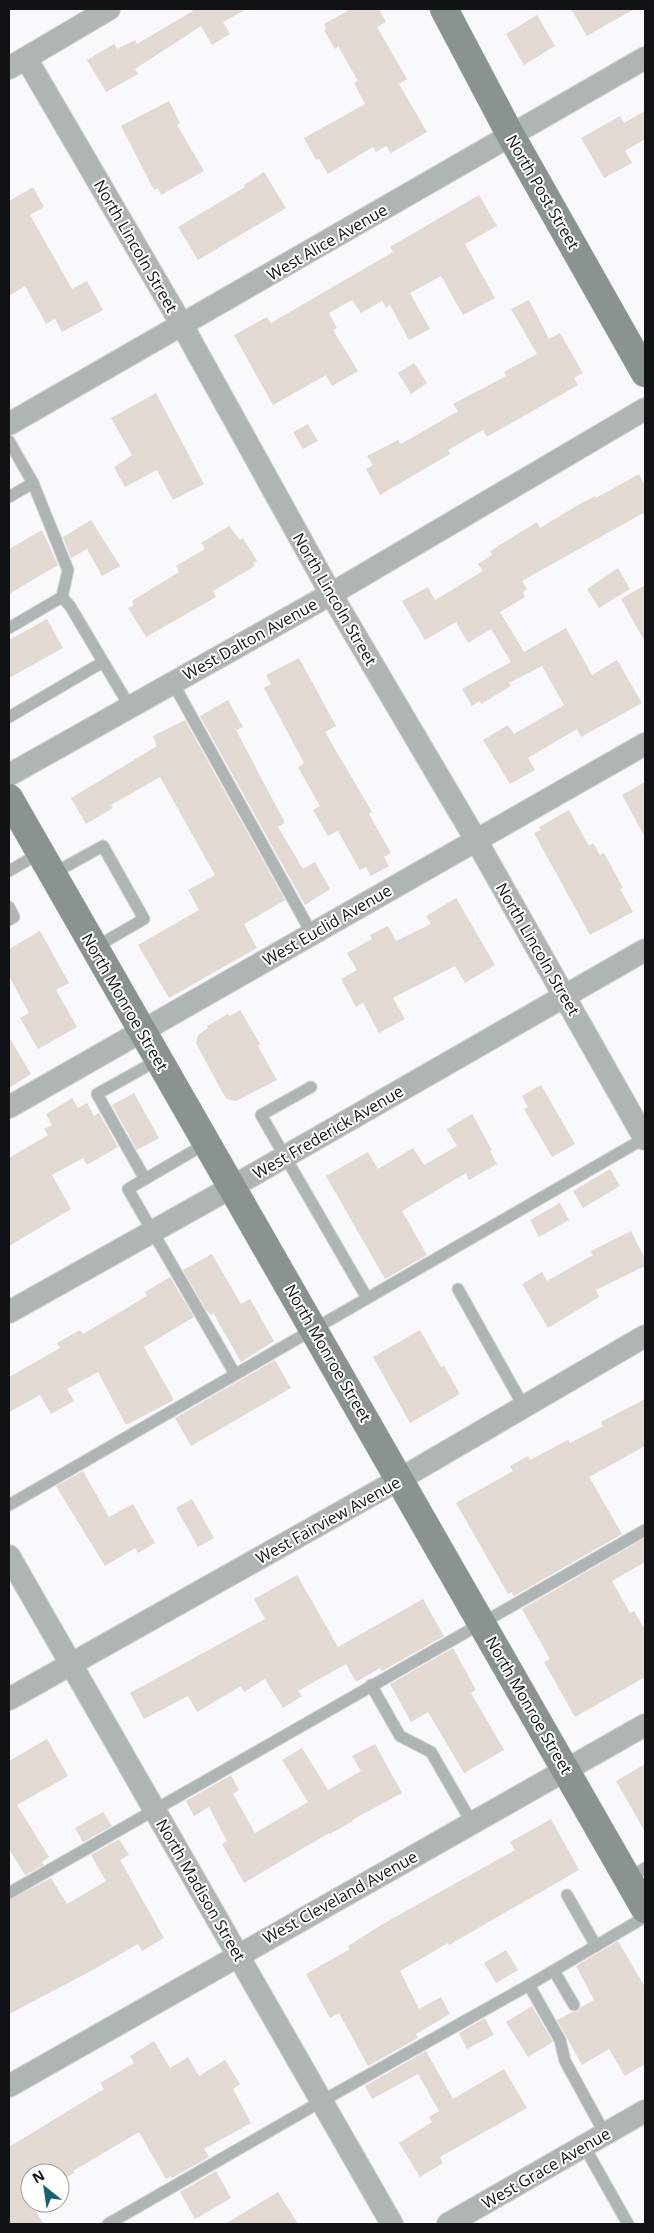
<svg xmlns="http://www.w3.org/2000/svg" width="654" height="2233" font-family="'Open Sans',sans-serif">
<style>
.building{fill:#e1d9d2}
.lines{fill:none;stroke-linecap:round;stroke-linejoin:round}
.lane-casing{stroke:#d4d4d8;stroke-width:13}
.street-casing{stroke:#d4d4d8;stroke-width:24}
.secondary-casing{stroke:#d4d4d8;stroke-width:29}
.lane{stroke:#afb4b4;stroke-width:11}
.street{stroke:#afb4b4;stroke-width:22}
.secondary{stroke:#8a9292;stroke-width:28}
.labels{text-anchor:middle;stroke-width:4;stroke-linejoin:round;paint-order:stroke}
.street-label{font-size:16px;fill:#111215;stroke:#fff}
</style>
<rect width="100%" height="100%" fill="#f9f9fd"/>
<g class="building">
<path d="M 191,9 L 247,9 L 223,22 L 230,34 L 212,45 L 201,26 L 135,69 L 138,74 L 106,92 L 87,60 L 114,44 L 117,49 L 135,40 L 137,44 L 193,11 Z"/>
<path d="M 351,9 L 379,9 L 386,22 L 377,27 L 407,79 L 399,84 L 427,132 L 391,153 L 386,146 L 376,152 L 373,147 L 328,174 L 319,159 L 316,160 L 304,138 L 365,104 L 354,83 L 358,81 L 338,46 L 335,49 L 324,30 L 326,29 L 324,24 Z"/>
<path d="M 571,9 L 634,9 L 587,36 Z"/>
<path d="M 537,15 L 555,46 L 524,65 L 506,34 Z"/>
<path d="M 169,101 L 180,123 L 177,125 L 204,171 L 161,195 L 158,188 L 154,190 L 121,126 Z"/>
<path d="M 645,111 L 645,139 L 625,151 L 632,163 L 604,178 L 581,138 L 620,116 L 624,123 Z"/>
<path d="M 264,172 L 286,208 L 198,260 L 178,227 L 245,187 L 244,185 Z"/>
<path d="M 33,187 L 44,207 L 30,215 L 72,289 L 87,281 L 103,310 L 62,332 L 55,319 L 46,324 L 25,286 L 9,296 L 9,201 Z"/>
<path d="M 479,195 L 497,226 L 465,244 L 495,298 L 463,315 L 441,276 L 410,293 L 430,329 L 409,340 L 390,305 L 386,308 L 382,301 L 361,313 L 352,300 L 329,313 L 337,328 L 333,330 L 358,371 L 332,386 L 326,375 L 273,405 L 234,335 L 267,317 L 271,323 L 393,252 L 390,247 Z"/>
<path d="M 529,300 L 549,339 L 560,333 L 583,373 L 574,378 L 578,385 L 487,437 L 483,430 L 448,450 L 450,454 L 380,495 L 366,469 L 373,465 L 367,456 L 398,440 L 401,444 L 458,411 L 453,404 L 506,376 L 504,372 L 537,354 L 511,309 Z"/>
<path d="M 414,363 L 427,383 L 411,394 L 398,373 Z"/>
<path d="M 156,393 L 204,484 L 173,500 L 157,470 L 125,487 L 114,467 L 132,455 L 111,418 Z"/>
<path d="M 308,424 L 318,441 L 303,449 L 293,432 Z"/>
<path d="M 639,474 L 645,486 L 645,512 L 522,581 L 527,589 L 523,592 L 525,597 L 500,612 L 524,652 L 566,628 L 592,675 L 617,660 L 642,703 L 581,737 L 577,729 L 528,758 L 535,770 L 510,784 L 483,740 L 508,725 L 514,734 L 564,705 L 542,666 L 509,683 L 511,686 L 481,704 L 480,701 L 472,706 L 462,689 L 511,662 L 491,629 L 468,643 L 456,622 L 425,640 L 402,601 L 428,587 L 435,600 L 483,571 L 478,564 L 492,555 L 490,551 L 537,522 L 540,528 L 578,505 L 595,496 L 596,498 Z"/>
<path d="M 91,520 L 120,566 L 102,576 L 87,549 L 71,558 L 63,537 Z"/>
<path d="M 229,526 L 240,540 L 243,538 L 257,561 L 253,563 L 255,566 L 213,591 L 216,597 L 146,637 L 128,608 L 134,605 L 132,601 L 179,572 L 176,566 L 205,549 L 201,543 Z"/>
<path d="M 42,530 L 58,565 L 9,594 L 9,549 Z"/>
<path d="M 618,568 L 630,589 L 599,608 L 587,589 Z"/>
<path d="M 645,585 L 645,642 L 621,599 Z"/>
<path d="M 47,619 L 63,648 L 9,678 L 9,640 Z"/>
<path d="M 299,658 L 336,726 L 325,732 L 372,812 L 369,814 L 391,853 L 384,857 L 389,866 L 371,876 L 366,867 L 360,870 L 338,831 L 328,836 L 313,810 L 320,806 L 298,767 L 304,763 L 264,688 L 271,684 L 266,675 Z"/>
<path d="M 228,700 L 243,727 L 236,730 L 285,823 L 278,827 L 303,869 L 315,862 L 330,889 L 305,905 L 200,716 Z"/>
<path d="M 185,720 L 285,900 L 244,924 L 257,948 L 169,998 L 138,945 L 199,910 L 188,890 L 215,875 L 160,777 L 111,805 L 113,808 L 86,824 L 71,798 L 157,746 L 153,736 Z"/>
<path d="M 645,782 L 645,837 L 622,795 Z"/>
<path d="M 569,810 L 589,846 L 593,843 L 600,855 L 604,853 L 623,888 L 620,889 L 633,912 L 590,935 L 534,833 L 541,830 L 539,827 Z"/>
<path d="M 456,898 L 495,965 L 465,983 L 455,966 L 393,998 L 405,1019 L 379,1033 L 363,1003 L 356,1007 L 341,979 L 357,970 L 347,953 L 372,939 L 370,935 L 388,926 L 396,941 L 431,924 L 426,916 Z"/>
<path d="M 40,931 L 69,983 L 56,990 L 77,1027 L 38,1049 L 20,1018 L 29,1013 L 9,976 L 9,949 Z"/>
<path d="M 240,1010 L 260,1044 L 258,1046 L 277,1080 L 236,1101 L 227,1099 L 222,1092 L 196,1043 L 198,1035 L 208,1028 L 207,1026 L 228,1014 L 230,1016 Z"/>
<path d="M 9,1037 L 31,1074 L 9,1088 Z"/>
<path d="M 541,1085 L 575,1144 L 552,1157 L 524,1109 L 528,1107 L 522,1096 Z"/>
<path d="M 134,1093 L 159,1138 L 137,1150 L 112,1105 Z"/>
<path d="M 72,1098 L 78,1108 L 87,1103 L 94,1116 L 99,1113 L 118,1147 L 87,1165 L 83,1158 L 52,1175 L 71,1209 L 9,1246 L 9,1158 L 48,1135 L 44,1129 L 52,1125 L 46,1114 Z"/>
<path d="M 472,1114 L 492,1150 L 490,1151 L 497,1164 L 469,1180 L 466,1173 L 402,1211 L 427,1255 L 385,1279 L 326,1176 L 368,1152 L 378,1169 L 413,1148 L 424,1165 L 457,1146 L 447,1129 Z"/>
<path d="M 610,1169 L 620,1186 L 583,1208 L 573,1191 Z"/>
<path d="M 560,1203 L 569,1220 L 539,1237 L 530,1220 Z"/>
<path d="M 631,1231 L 645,1259 L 645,1266 L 596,1290 L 599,1297 L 548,1328 L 522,1284 L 542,1272 L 547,1281 L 593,1255 L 591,1251 Z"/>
<path d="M 212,1254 L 241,1304 L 250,1299 L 274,1341 L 241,1362 L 213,1313 L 211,1315 L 206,1310 L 183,1270 Z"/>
<path d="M 170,1277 L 194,1317 L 144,1347 L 174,1400 L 126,1425 L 98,1372 L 67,1389 L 74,1401 L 51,1414 L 40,1395 L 9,1412 L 9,1377 L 60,1348 L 57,1343 L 80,1330 L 83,1334 L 147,1296 L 145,1292 Z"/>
<path d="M 420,1330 L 441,1367 L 444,1366 L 460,1394 L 410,1423 L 373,1357 Z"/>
<path d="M 275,1360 L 291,1388 L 191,1446 L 175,1418 Z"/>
<path d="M 645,1399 L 645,1446 L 589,1477 L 622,1534 L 514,1596 L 512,1592 L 508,1594 L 456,1503 L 513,1471 L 510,1466 L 528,1456 L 530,1460 L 568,1440 L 570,1443 L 603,1426 L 601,1422 Z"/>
<path d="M 83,1471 L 109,1517 L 133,1504 L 155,1543 L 138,1553 L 135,1548 L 105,1566 L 56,1486 Z"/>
<path d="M 192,1499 L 214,1538 L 198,1547 L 176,1508 Z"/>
<path d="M 645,1538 L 645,1562 L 612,1581 L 630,1613 L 634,1611 L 645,1630 L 645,1677 L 575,1717 L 544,1662 L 550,1659 L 522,1609 Z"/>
<path d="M 297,1575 L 338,1647 L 423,1599 L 444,1636 L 382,1671 L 380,1668 L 356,1682 L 346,1664 L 298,1691 L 302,1696 L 283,1708 L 265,1679 L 244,1692 L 241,1686 L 197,1712 L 188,1696 L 144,1719 L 130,1693 L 265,1619 L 254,1599 Z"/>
<path d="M 453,1648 L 476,1690 L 471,1693 L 504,1750 L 464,1773 L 428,1712 L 411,1722 L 390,1684 Z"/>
<path d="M 47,1739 L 68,1776 L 17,1805 L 49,1857 L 42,1862 L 44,1865 L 25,1875 L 9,1849 L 9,1761 Z"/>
<path d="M 375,1744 L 402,1793 L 352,1820 L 353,1821 L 330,1834 L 329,1833 L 244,1883 L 222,1844 L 227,1841 L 209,1807 L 194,1816 L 186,1801 L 231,1775 L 239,1790 L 233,1794 L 255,1833 L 308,1802 L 282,1760 L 302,1748 L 328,1790 L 361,1771 L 352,1756 Z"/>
<path d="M 645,1764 L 645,1832 L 616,1781 Z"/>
<path d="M 103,1812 L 112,1826 L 83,1842 L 75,1828 Z"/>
<path d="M 551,1819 L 579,1870 L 449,1945 L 448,1943 L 400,1971 L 419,2009 L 441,1997 L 450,2014 L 416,2034 L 418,2038 L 368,2066 L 339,2013 L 330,2018 L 306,1974 L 350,1949 L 348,1946 L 381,1925 L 515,1850 L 510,1842 Z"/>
<path d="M 119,1839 L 129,1855 L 120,1860 L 164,1938 L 142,1951 L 138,1944 L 91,1971 L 9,2014 L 9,1900 L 51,1878 L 67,1904 L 106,1881 L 91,1855 Z"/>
<path d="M 618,1941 L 645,1987 L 645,2064 L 625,2076 L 609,2049 L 582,2065 L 557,2020 L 572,2012 L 577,2012 L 581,2007 L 594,2000 L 576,1966 Z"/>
<path d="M 506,1950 L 518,1970 L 496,1983 L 484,1963 Z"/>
<path d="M 532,2006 L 553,2042 L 528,2057 L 506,2022 Z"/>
<path d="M 485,2018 L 494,2035 L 467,2049 L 459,2033 Z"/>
<path d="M 154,2041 L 170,2068 L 188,2057 L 199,2076 L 225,2060 L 240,2084 L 233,2089 L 251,2123 L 204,2149 L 209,2157 L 172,2178 L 171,2176 L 166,2179 L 139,2132 L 73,2171 L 74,2173 L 60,2181 L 60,2173 L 30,2173 L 30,2203 L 44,2224 L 9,2224 L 9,2147 L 104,2089 L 100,2083 L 134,2063 L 130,2056 Z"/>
<path d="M 426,2051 L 453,2099 L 504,2069 L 527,2108 L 440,2157 L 443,2163 L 420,2177 L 399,2143 L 432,2122 L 429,2117 L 439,2111 L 418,2074 L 372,2099 L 365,2086 Z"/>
<path d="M 216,2171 L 231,2198 L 195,2219 L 180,2192 Z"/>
<path d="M 278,2192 L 298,2224 L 225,2224 Z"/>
</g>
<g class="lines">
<g class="lane-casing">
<g id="lane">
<path d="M 9,441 L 33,483 L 9,497"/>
<path d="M 33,483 L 68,570 L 62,597 L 70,606 L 130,707"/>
<path d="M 9,628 L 62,597"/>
<path d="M 173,683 L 312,934"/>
<path d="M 9,717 L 103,662"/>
<path d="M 9,871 L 40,853"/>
<path d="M 52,874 L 103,846 L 144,919 L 94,948"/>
<path d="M 9,907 L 14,917 L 9,920"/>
<path d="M 311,1087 L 261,1115 L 367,1298"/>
<path d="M 207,1143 L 128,1189 L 235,1374"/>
<path d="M 145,1179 L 97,1094 L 158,1060"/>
<path d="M 458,1289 L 524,1407"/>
<path d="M 9,1505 L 645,1138"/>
<path d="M 371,1685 L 400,1736 L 431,1752 L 472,1823"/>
<path d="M 628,1879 L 645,1868"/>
<path d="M 9,1893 L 645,1530"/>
<path d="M 567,1895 L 596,1946"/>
<path d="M 554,1971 L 574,2005"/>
<path d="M 529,1985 L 560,2040 L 565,2061 L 605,2134"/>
<path d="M 584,2146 L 628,2224"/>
<path d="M 108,2224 L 322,2101 L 529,1985 L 645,1917"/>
</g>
</g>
<g class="street-casing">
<g id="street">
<path d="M 26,58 L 182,325 L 331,594 L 476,840 L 645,1139"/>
<path d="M 9,68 L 109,9"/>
<path d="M 9,424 L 645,58"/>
<path d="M 9,775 L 331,594 L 645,409"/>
<path d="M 9,1107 L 645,744"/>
<path d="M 9,1312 L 232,1187 L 645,950"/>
<path d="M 9,1556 L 392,2224"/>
<path d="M 9,1699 L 400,1479 L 645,1336"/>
<path d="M 9,2086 L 645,1725"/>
<path d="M 448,2224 L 645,2111"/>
</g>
</g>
<g class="secondary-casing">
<g id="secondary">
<path d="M 444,9 L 511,136 L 645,373"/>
<path d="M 9,798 L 645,1909"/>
</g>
</g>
<use href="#lane" class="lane"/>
<use href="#street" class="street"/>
<use href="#secondary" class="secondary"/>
</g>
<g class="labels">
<g class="street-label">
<text transform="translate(543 192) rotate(60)" y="6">North Post Street</text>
<text transform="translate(327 242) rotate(-30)" y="6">West Alice Avenue</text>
<text transform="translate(136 246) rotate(60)" y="6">North Lincoln Street</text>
<text transform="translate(335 599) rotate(60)" y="6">North Lincoln Street</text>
<text transform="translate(250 639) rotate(-29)" y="6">West Dalton Avenue</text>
<text transform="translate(327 925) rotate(-30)" y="6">West Euclid Avenue</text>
<text transform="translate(538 949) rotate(60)" y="6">North Lincoln Street</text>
<text transform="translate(125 1002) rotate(60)" y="6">North Monroe Street</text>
<text transform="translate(328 1132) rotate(-30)" y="6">West Frederick Avenue</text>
<text transform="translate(328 1353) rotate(60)" y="6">North Monroe Street</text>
<text transform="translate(328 1520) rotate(-29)" y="6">West Fairview Avenue</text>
<text transform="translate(529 1705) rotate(60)" y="6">North Monroe Street</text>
<text transform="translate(201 1890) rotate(60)" y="6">North Madison Street</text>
<text transform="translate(340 1897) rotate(-29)" y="6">West Cleveland Avenue</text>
<text transform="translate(546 2168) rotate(-30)" y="6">West Grace Avenue</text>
</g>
</g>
<rect width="654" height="2233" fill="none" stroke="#111215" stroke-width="20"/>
<g transform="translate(45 2188) rotate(330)"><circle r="24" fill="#ffffff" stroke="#a0a0a1"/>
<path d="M0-4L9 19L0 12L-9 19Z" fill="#16636d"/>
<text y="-8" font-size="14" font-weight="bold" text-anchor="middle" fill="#111215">N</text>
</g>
</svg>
